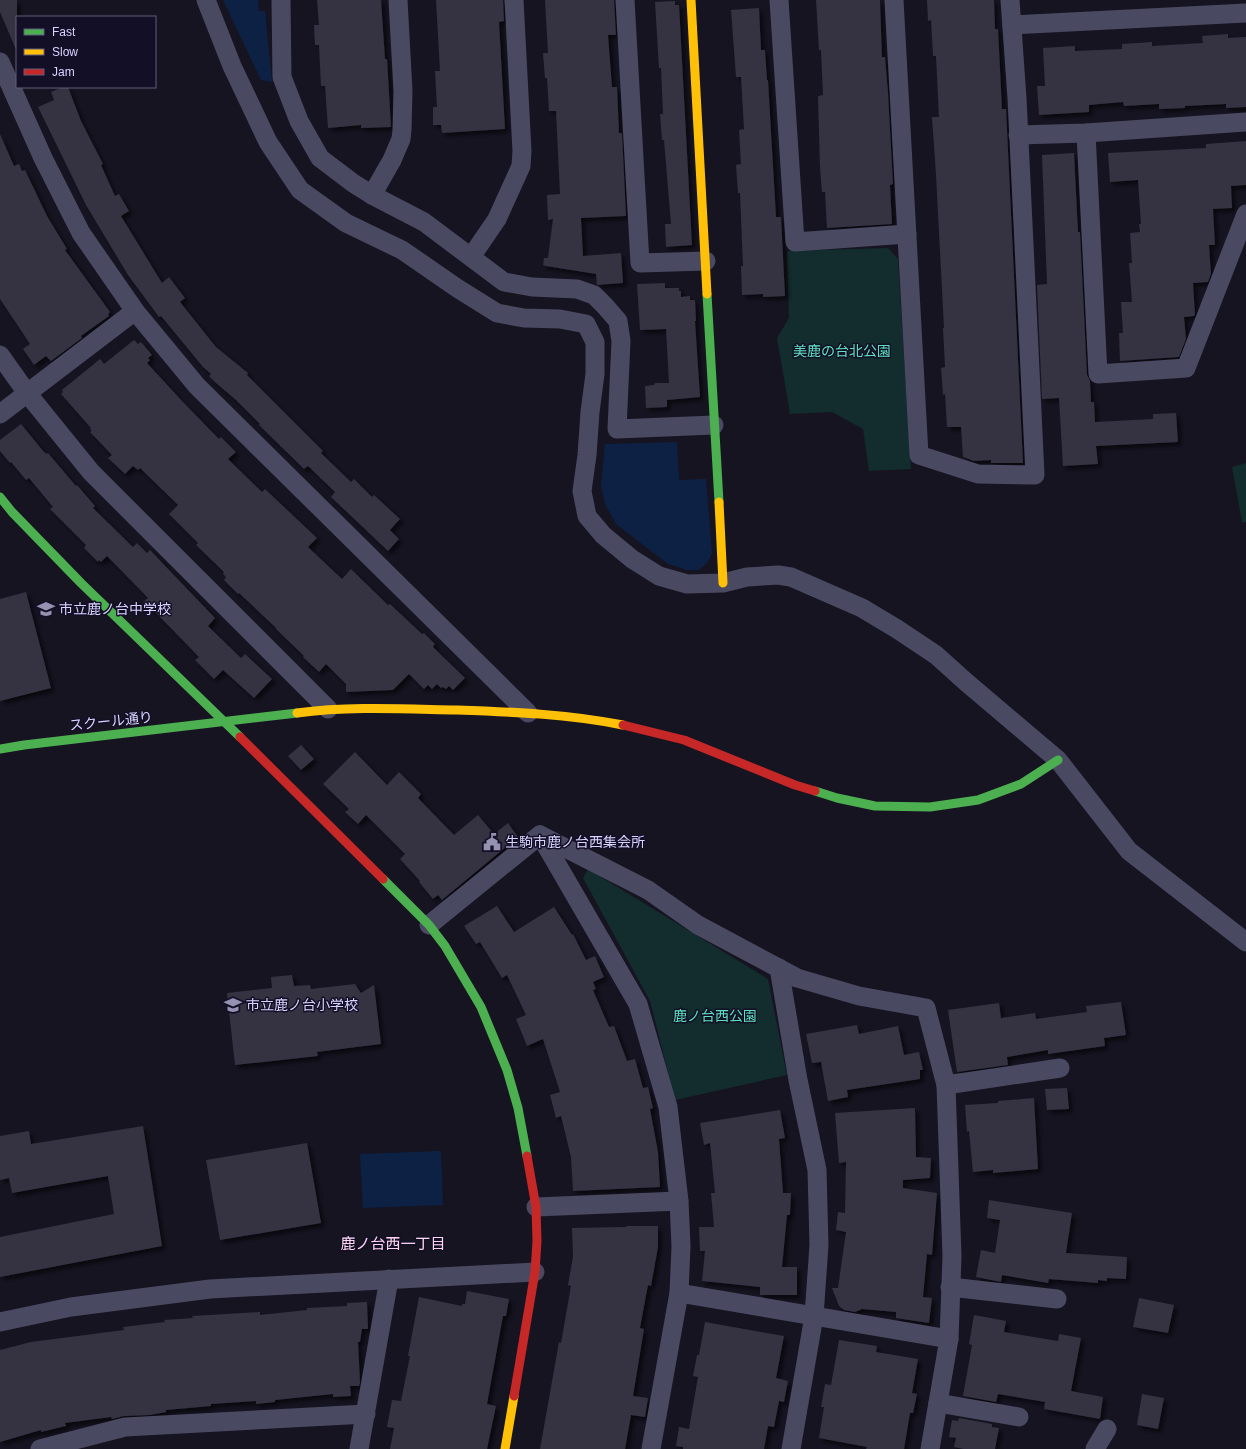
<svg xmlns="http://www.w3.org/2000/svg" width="1246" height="1449" font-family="Helvetica,'Noto Sans JP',sans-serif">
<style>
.green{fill:#132c2d}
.water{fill:#0d2144}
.building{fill:#343243;filter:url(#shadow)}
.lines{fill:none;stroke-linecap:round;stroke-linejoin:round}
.street{stroke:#4a4962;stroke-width:19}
.fast{stroke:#4caf50;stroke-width:9}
.slow{stroke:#ffc107;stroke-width:9}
.jam{stroke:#c62828;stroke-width:9}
.labels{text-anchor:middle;stroke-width:3;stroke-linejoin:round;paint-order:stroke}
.park-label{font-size:14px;fill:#5fe0c0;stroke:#130f26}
.poi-label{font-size:14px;fill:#d9d4ff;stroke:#130f26;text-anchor:start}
.street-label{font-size:14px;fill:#d9d4ff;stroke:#130f26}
.neighbourhood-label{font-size:15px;fill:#ffd6f0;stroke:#130f26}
</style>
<defs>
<filter id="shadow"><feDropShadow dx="3.5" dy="3.5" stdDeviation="2" flood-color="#0009"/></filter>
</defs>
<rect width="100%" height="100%" fill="#161421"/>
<g class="green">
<path d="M 888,248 L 898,259 L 911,469 L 869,471 L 863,429 L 832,412 L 790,414 L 777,338 L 789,318 L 787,251 Z"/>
<path d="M 1246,463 L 1246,522 L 1242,522 L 1232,467 Z"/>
<path d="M 588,869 L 768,979 L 787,1075 L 675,1100 L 650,1001 L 583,878 Z"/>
</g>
<g class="water">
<path d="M 223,0 L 258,0 L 259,11 L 265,11 L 272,82 L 261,80 Z"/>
<path d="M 677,442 L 679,480 L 706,479 L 712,553 L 707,563 L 699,570 L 687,570 L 668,564 L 616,524 L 605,504 L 601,486 L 605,444 Z"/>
<path d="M 441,1151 L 443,1205 L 363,1208 L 360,1154 Z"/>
</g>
<g class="building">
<path d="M 0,0 L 17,0 L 17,52 L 0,12 Z"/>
<path d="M 317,0 L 381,0 L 385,59 L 387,59 L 391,127 L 361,128 L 361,125 L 328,128 L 325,86 L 321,86 L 319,45 L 315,45 L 314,25 L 319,25 Z"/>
<path d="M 436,0 L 503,0 L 504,21 L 499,22 L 505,129 L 442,133 L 441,125 L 433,125 L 433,107 L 437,107 L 435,71 L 440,71 Z"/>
<path d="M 545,0 L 614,0 L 616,35 L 608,35 L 612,87 L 617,87 L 619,133 L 622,133 L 626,216 L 581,218 L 583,256 L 621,253 L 623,283 L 597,285 L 596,274 L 546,266 L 543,265 L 544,258 L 548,258 L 553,219 L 548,220 L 547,195 L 560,194 L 556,111 L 549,111 L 547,78 L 545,78 L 543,53 L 548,53 Z"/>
<path d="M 816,0 L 880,0 L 882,57 L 885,57 L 888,93 L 893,184 L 890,185 L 892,224 L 827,228 L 825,192 L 822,192 L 820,168 L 818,96 L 823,95 L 821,50 L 819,50 Z"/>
<path d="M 927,0 L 994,0 L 995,29 L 998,29 L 1002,109 L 1006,109 L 1023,463 L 991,463 L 991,460 L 974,461 L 963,457 L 961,427 L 947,427 L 945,394 L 943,395 L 941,368 L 945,367 L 943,328 L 944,328 L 936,175 L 932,117 L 939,117 L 936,56 L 933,56 L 931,20 L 928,21 Z"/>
<path d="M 675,1 L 675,5 L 679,5 L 692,245 L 666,247 L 665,224 L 671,224 L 664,140 L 662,140 L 660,114 L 663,114 L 661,68 L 659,68 L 655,2 Z"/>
<path d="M 759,8 L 761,50 L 765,50 L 767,80 L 768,80 L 776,217 L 781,217 L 785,296 L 763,297 L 763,294 L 742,295 L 741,266 L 743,266 L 740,193 L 738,193 L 736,165 L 741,164 L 739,130 L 744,129 L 741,77 L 736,77 L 731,10 Z"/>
<path d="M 1228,34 L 1228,38 L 1246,37 L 1246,107 L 1226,108 L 1226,104 L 1185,106 L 1185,108 L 1159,109 L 1159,104 L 1124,106 L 1123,102 L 1089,105 L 1089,112 L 1039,115 L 1037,86 L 1045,86 L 1043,48 L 1075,46 L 1075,51 L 1122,49 L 1122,44 L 1152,42 L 1152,46 L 1203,43 L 1202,36 Z"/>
<path d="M 63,87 L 68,87 L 81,121 L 103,164 L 101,165 L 115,196 L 119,194 L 129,211 L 121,216 L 162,283 L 169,277 L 185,298 L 180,302 L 216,347 L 248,373 L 247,375 L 323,451 L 321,453 L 351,482 L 354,479 L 372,497 L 374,495 L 400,519 L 390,530 L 399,539 L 388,551 L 331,497 L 335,492 L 308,466 L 304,469 L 259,425 L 260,424 L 236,400 L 216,383 L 209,376 L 211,374 L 203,367 L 161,316 L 159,317 L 128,275 L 86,205 L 38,107 L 54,100 L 51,92 Z"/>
<path d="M 0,134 L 14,166 L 19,164 L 22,171 L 25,170 L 47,216 L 67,249 L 65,250 L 110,312 L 108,314 L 109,316 L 81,336 L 82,338 L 51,361 L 46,356 L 34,365 L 23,349 L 30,344 L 0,299 Z"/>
<path d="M 1246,141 L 1246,185 L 1231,186 L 1232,208 L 1213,209 L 1215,245 L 1209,245 L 1211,274 L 1208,282 L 1193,283 L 1195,315 L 1194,316 L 1184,317 L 1186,339 L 1179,357 L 1120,361 L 1119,333 L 1123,333 L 1121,302 L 1132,302 L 1129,263 L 1132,263 L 1130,233 L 1140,232 L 1139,224 L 1141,224 L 1138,180 L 1110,182 L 1108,153 L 1206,148 L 1206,144 Z"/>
<path d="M 1074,153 L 1078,232 L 1080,232 L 1087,375 L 1090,381 L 1091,402 L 1094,402 L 1095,422 L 1153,419 L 1153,414 L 1176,413 L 1178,442 L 1096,446 L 1098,464 L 1063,466 L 1059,398 L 1042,399 L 1037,285 L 1047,284 L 1042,155 Z"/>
<path d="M 665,283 L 665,288 L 679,288 L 679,291 L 681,291 L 681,297 L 690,296 L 690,300 L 695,300 L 696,321 L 695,321 L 700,397 L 667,400 L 667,407 L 646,408 L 645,386 L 654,385 L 655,383 L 669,383 L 666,329 L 640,330 L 637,284 Z"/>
<path d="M 134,340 L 138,344 L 141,342 L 152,355 L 148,358 L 150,360 L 147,363 L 183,402 L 219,439 L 221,437 L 236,452 L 228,459 L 262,492 L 265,489 L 317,538 L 308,547 L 342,579 L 351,569 L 388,605 L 390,604 L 422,634 L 424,633 L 435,644 L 433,647 L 465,678 L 453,690 L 449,686 L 446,689 L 443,687 L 441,688 L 437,684 L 432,689 L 428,685 L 424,689 L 409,674 L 393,690 L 346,692 L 346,684 L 326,664 L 319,672 L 303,657 L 304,656 L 276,629 L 276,628 L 239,593 L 238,594 L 224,580 L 226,577 L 223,574 L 224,572 L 196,545 L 198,543 L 169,514 L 178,505 L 140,468 L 138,470 L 133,466 L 125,474 L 108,458 L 112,455 L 90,432 L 92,431 L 90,429 L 91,428 L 61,394 L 63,392 L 62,390 L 100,359 L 104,364 Z"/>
<path d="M 21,424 L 44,452 L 47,454 L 48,453 L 76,486 L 77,485 L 95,506 L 93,508 L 133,547 L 137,543 L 147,553 L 150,550 L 215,618 L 208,626 L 241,658 L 245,654 L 272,679 L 254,698 L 223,670 L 214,679 L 195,660 L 199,657 L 158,615 L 143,602 L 148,598 L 107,556 L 101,562 L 99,560 L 98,562 L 84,548 L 86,545 L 50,509 L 53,507 L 29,478 L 26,480 L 11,462 L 10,463 L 0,451 L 0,440 Z"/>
<path d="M 26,592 L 51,688 L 0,701 L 0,599 Z"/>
<path d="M 301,745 L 314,759 L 301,770 L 288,756 Z"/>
<path d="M 355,752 L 387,785 L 399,772 L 421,794 L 418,798 L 454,835 L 478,815 L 494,834 L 508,823 L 518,837 L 442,900 L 438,895 L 433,899 L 419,882 L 420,881 L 400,859 L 405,854 L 366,815 L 358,824 L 345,812 L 349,809 L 323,784 Z"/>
<path d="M 497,906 L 514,932 L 554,907 L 572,935 L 573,934 L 586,960 L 595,956 L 604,977 L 593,982 L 596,989 L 593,990 L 609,1027 L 614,1026 L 627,1061 L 635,1059 L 643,1088 L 648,1087 L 653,1108 L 650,1109 L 658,1152 L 660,1187 L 573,1191 L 571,1157 L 561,1116 L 556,1118 L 550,1095 L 560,1092 L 543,1039 L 527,1046 L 516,1019 L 526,1015 L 507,975 L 502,978 L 480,942 L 476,944 L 464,926 Z"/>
<path d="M 292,975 L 294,986 L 310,985 L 311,989 L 355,984 L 361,993 L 374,985 L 381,1044 L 317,1052 L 318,1056 L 235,1065 L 227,993 L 272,988 L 271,977 Z"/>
<path d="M 1121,1002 L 1126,1035 L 1104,1038 L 1105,1046 L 1048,1054 L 1048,1050 L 1007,1057 L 1008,1065 L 957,1072 L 948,1010 L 999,1003 L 1001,1018 L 1035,1013 L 1036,1019 L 1087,1012 L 1086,1006 Z"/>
<path d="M 857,1025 L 859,1034 L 898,1026 L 904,1055 L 919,1052 L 923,1070 L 920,1070 L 920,1079 L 847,1090 L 848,1097 L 828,1101 L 821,1062 L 812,1063 L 806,1034 Z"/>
<path d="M 1067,1088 L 1069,1109 L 1047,1110 L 1045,1089 Z"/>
<path d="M 1034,1098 L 1038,1169 L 993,1173 L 993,1170 L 973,1172 L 969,1131 L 967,1132 L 965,1105 L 998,1103 L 998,1101 Z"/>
<path d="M 915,1108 L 916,1157 L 931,1158 L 930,1178 L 903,1180 L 903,1188 L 937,1193 L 932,1255 L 927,1254 L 923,1297 L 932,1298 L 929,1323 L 896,1318 L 896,1312 L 862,1309 L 855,1312 L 844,1310 L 839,1306 L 832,1288 L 838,1288 L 846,1232 L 836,1230 L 838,1212 L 845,1213 L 846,1162 L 839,1163 L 835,1113 Z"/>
<path d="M 780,1110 L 785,1138 L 779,1139 L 783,1193 L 791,1193 L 790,1215 L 787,1215 L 782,1267 L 797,1267 L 797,1295 L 760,1295 L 760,1287 L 702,1281 L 705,1251 L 700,1251 L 699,1227 L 714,1227 L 711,1193 L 715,1193 L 710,1143 L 704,1145 L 700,1123 Z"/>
<path d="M 143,1126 L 162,1246 L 0,1277 L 0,1237 L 114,1214 L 108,1176 L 12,1193 L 9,1178 L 0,1180 L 0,1136 L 29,1131 L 31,1144 Z"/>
<path d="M 307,1143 L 321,1223 L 220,1240 L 206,1160 Z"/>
<path d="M 989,1200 L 1072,1213 L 1066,1253 L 1127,1257 L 1126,1279 L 1107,1278 L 1107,1281 L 1098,1280 L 1098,1283 L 1049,1279 L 1048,1283 L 1002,1275 L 1001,1282 L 976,1277 L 981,1250 L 995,1253 L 1000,1220 L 987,1218 Z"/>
<path d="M 627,1226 L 658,1226 L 658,1247 L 651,1286 L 648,1285 L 640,1328 L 644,1329 L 633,1396 L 648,1398 L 645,1417 L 631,1415 L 625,1449 L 540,1449 L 559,1342 L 561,1343 L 571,1286 L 568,1285 L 573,1257 L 572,1228 L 626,1227 Z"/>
<path d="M 467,1291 L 509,1299 L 506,1316 L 503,1316 L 487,1404 L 496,1406 L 487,1449 L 390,1449 L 394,1428 L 387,1427 L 392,1400 L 401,1401 L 410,1356 L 408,1356 L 419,1297 L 462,1306 L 462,1304 L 465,1304 Z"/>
<path d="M 1139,1298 L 1174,1305 L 1168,1333 L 1133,1327 Z"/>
<path d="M 367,1302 L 368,1329 L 362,1329 L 360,1342 L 358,1342 L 360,1383 L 359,1386 L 350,1386 L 351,1396 L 333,1397 L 333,1394 L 275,1400 L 275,1402 L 256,1404 L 256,1401 L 211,1404 L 211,1406 L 166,1410 L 166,1412 L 150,1415 L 124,1416 L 112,1419 L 111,1417 L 65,1423 L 66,1426 L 41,1432 L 41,1430 L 0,1442 L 0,1350 L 31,1342 L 124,1330 L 123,1327 L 165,1322 L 164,1320 L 193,1318 L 192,1316 L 260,1312 L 260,1315 L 307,1310 L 307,1308 L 347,1306 L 347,1303 Z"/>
<path d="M 974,1315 L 1006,1321 L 1004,1332 L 1058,1341 L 1059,1334 L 1081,1338 L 1071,1391 L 1103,1397 L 1100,1419 L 1044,1409 L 1045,1402 L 998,1394 L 996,1402 L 963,1396 L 972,1345 L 969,1344 Z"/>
<path d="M 705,1322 L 784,1336 L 776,1378 L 788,1381 L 784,1402 L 779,1401 L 774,1427 L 768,1426 L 764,1449 L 683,1449 L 683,1447 L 676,1446 L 679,1427 L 689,1429 L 698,1377 L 693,1376 L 697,1355 L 699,1355 Z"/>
<path d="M 839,1340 L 877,1346 L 876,1352 L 918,1359 L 912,1393 L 917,1394 L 913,1413 L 910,1413 L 904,1449 L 866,1449 L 867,1447 L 819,1438 L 824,1407 L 821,1407 L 825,1384 L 831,1385 Z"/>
<path d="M 1142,1394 L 1164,1398 L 1158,1429 L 1137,1425 Z"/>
<path d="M 959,1418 L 992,1424 L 992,1427 L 999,1428 L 995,1449 L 964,1449 L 954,1447 L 956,1438 L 949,1437 L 952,1420 L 958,1421 Z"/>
</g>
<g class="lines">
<g class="street">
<path d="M 206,0 L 232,66 L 268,142 L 300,190 L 346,223 L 402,250 L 457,288 L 497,313 L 524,318 L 560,319 L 586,324 L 595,342 L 595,374 L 590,412 L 587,455 L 582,491 L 587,516 L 603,535 L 632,559 L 659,576 L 687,584 L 723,583 L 747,577 L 778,575 L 791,577 L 862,608 L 897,629 L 936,655 L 966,682 L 1058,760 L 1129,851 L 1246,942"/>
<path d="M 281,0 L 282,77 L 299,121 L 320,158 L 353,183 L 372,195 L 424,222 L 504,282 L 532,287 L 577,289 L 594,295 L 605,306 L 618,321 L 621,341 L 617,429 L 714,425"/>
<path d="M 625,0 L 640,263 L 706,261"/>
<path d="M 779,0 L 795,242 L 907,234"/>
<path d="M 894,0 L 919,455 L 978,474 L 1035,475 L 1017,98 L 1010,0"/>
<path d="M 1012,25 L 1246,13"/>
<path d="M 0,62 L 43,158 L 81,233 L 135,311 L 197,386 L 528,713"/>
<path d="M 1086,133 L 1098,374 L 1186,368 L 1246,214"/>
<path d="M 1018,135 L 1086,133 L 1246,122"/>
<path d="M 372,195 L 392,160 L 401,139 L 402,130 L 403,91 L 398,0"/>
<path d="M 471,257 L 497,219 L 521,166 L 522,151 L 514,0"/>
<path d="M 0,355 L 27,393 L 91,472 L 328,709"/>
<path d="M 0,414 L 135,311"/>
<path d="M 540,835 L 638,1004 L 668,1107 L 679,1201 L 681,1246 L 679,1293 L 651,1449"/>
<path d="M 429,925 L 540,835 L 648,890 L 698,925 L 797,978 L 859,996 L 926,1008 L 946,1085 L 952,1256 L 949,1339 L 930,1449"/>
<path d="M 779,968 L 798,1080 L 817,1170 L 819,1245 L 814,1316 L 791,1449"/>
<path d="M 946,1085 L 1060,1068"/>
<path d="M 536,1207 L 679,1201"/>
<path d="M 950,1287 L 1057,1299"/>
<path d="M 679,1293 L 949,1339"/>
<path d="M 0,1322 L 71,1307 L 210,1289 L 535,1272"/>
<path d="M 938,1403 L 1019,1417"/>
<path d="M 40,1449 L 125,1427 L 366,1414"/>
<path d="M 359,1449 L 389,1279"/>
<path d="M 1095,1449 L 1107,1429"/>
</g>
<g class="fast">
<path d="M 707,294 L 719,502"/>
<path d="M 0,497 L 12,512 L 81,583 L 240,737"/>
<path d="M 0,749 L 24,745 L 297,713"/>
<path d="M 815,791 L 837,798 L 875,806 L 930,807 L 978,800 L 1021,784 L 1058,760"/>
<path d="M 383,879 L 429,925 L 445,946 L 481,1007 L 507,1070 L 518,1108 L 527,1156"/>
</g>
<g class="slow">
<path d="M 691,0 L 707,294"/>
<path d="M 719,502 L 723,583"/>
<path d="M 297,713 C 350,706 404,709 457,710 C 514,712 567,714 623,725"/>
<path d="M 505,1449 L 514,1396"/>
</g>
<g class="jam">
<path d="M 623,725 L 684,740 L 795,785 L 815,791"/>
<path d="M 240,737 L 383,879"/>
<path d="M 514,1396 L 535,1272 L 537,1241 L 536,1207 L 527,1156"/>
</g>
</g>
<defs>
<g id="school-bare" transform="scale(1.38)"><path d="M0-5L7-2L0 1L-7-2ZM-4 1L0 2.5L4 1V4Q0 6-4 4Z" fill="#9591b1" stroke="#130f26" stroke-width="2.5" paint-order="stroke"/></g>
<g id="civic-bare" transform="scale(1.38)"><path d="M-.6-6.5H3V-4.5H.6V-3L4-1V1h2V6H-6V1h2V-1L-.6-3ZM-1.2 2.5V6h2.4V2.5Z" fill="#9591b1" stroke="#130f26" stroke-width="2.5" paint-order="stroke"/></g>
</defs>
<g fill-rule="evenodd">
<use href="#school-bare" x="46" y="609"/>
<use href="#civic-bare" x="492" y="842"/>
<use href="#school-bare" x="233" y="1005"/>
</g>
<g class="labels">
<g class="park-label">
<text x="842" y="356">美鹿の台北公園</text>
<text x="715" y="1021">鹿ノ台西公園</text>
</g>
<g class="poi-label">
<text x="59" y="614">市立鹿ノ台中学校</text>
<text x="505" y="847">生駒市鹿ノ台西集会所</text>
<text x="246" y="1010">市立鹿ノ台小学校</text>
</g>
<g class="street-label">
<text transform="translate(111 721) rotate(-6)" y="5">スクール通り</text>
</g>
<g class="neighbourhood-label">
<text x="393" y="1249">鹿ノ台西一丁目</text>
</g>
</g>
<rect x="16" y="16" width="140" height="72" fill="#130f26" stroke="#625e7d"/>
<rect x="24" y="29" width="20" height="6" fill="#4caf50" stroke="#625e7d"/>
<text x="52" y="36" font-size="12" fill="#d9d4ff">Fast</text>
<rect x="24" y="49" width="20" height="6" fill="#ffc107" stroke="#625e7d"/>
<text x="52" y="56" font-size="12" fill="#d9d4ff">Slow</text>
<rect x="24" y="69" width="20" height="6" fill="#c62828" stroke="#625e7d"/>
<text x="52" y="76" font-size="12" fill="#d9d4ff">Jam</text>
</svg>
